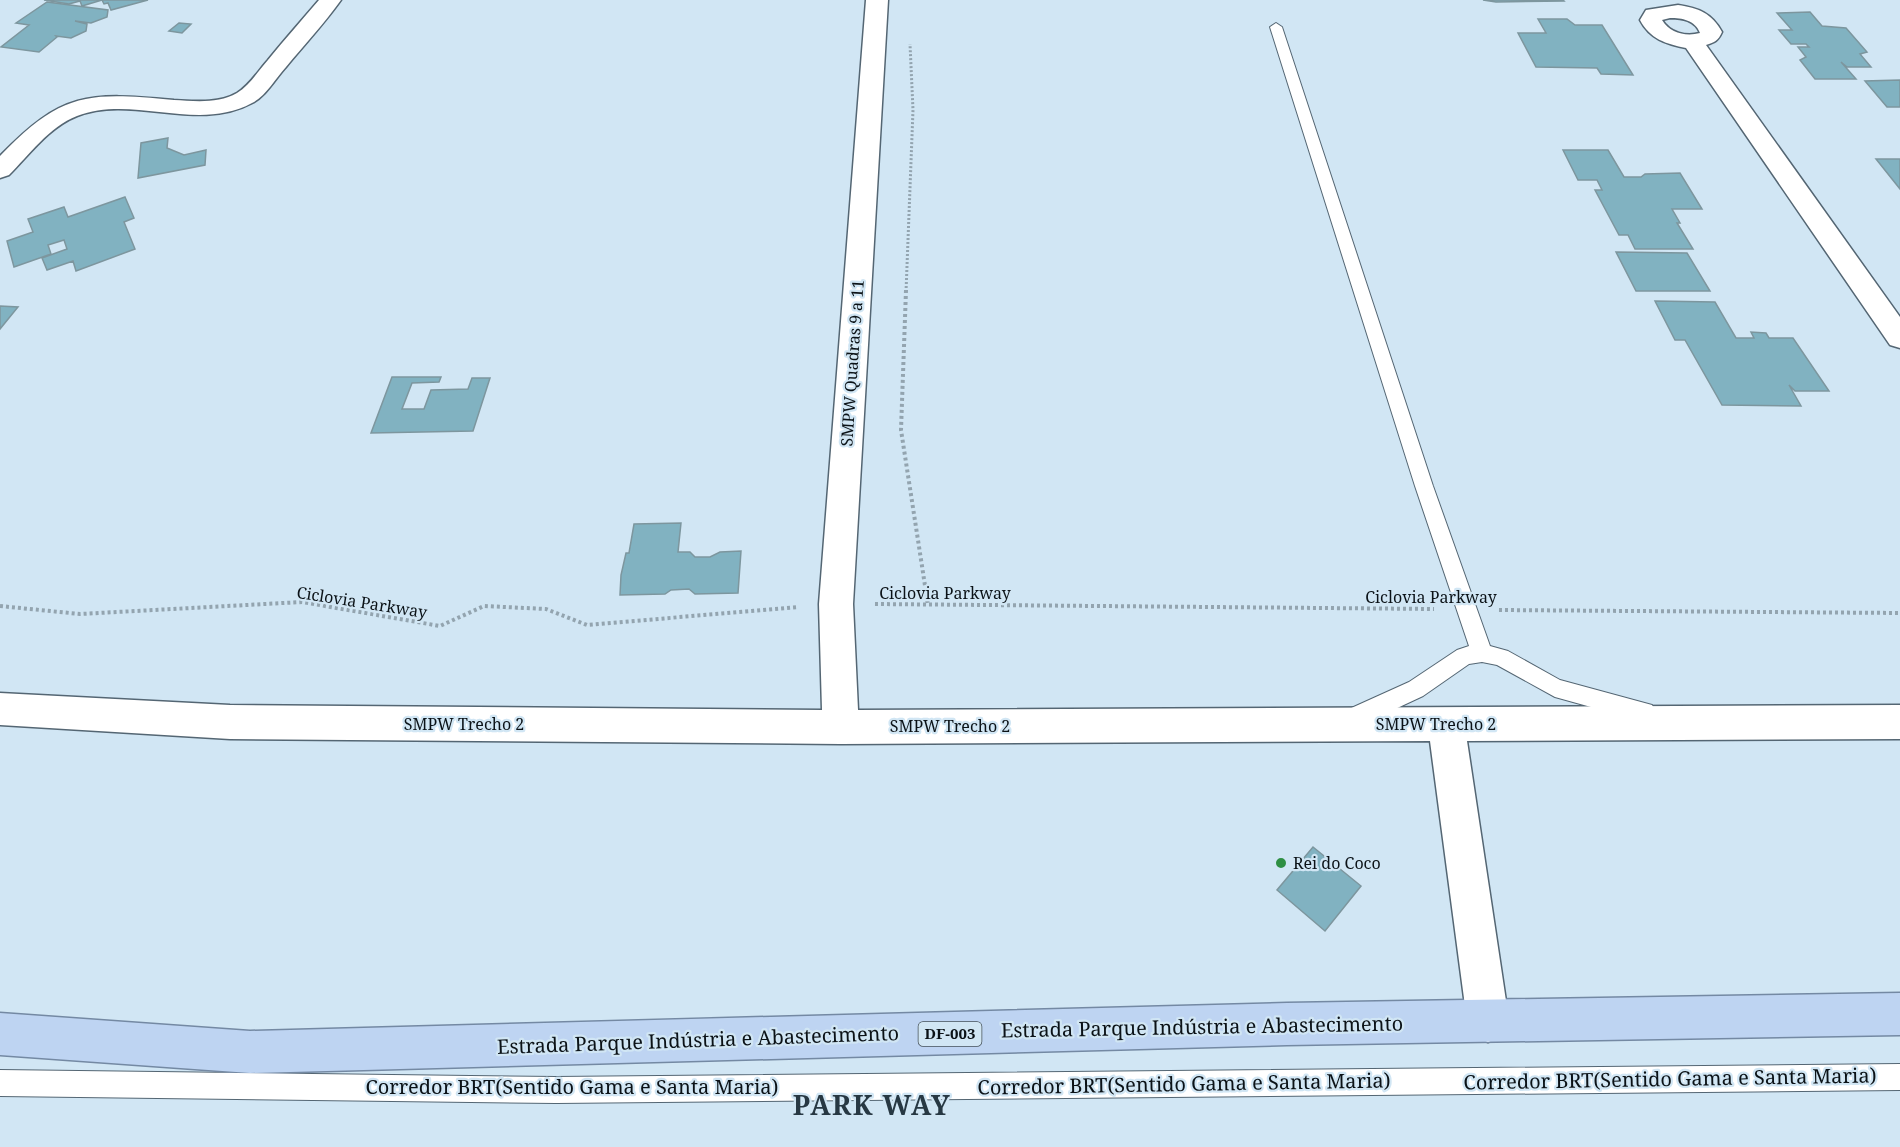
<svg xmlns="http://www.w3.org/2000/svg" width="1900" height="1147" font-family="'Noto Serif',serif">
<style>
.building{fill:#81b2c1;stroke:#7d969e;stroke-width:1.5}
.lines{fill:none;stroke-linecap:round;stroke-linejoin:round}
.service-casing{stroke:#546673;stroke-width:2}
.minor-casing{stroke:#546673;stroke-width:3}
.tertiary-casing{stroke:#546673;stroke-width:3}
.trunk-casing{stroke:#7489a3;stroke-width:3}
.path-far1{stroke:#93a4af;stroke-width:3;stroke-dasharray:2 2;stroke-linecap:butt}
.path{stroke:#93a4af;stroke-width:4;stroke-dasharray:3 3;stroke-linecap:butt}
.service{fill:#fff;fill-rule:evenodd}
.minor{fill:#fff;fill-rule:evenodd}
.tertiary{fill:#fff;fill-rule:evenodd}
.trunk{fill:#bed4f2;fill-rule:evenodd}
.poi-dot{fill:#2e8f43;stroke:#d1e6f4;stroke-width:2}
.labels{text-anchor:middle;stroke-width:4.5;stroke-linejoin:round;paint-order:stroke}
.shield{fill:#d1e6f4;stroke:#465259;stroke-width:1.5}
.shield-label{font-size:15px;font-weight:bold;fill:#0b1217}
.street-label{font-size:16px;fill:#0b1217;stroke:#d1e6f4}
.poi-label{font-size:16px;fill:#0b1217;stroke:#d1e6f4;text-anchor:start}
.near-street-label{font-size:20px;fill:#0b1217;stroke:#d1e6f4}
.near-district-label{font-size:27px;font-weight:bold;letter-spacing:1.5px;fill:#273843;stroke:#d1e6f4}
</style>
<rect width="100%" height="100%" fill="#d1e6f4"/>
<g class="building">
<path d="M 44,0 L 102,0 L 82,6 L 80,1 L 69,4 Z"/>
<path d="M 102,0 L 148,0 L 111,10 L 108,3 L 104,4 Z"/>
<path d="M 1483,0 L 1563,0 L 1564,1 L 1496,2 Z"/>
<path d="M 47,2 L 108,10 L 107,17 L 91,23 L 75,21 L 87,24 L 86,31 L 71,38 L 56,36 L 57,37 L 39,52 L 1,47 L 29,25 L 16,23 Z"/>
<path d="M 1810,12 L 1822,26 L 1846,28 L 1867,52 L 1860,54 L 1871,67 L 1847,67 L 1841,62 L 1856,79 L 1815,79 L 1800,60 L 1806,57 L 1798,47 L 1809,47 L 1806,44 L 1791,44 L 1779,30 L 1792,30 L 1777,13 Z"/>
<path d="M 1538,19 L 1567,19 L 1575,25 L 1602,25 L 1633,75 L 1601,74 L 1597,68 L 1536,67 L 1518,33 L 1546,33 Z"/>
<path d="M 179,23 L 191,24 L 182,33 L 169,31 Z"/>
<path d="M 1900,80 L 1900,107 L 1887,107 L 1865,81 Z"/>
<path d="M 168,138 L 167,148 L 184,155 L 206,150 L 205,165 L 138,178 L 141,143 Z"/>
<path d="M 1563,150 L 1608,150 L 1624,177 L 1641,177 L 1645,174 L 1680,173 L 1702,209 L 1672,209 L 1680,223 L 1677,223 L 1693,249 L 1635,249 L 1628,235 L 1619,235 L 1595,190 L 1602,190 L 1597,180 L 1578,180 Z"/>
<path d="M 1876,159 L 1900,159 L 1900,189 Z"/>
<path d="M 125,197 L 134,218 L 124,222 L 135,249 L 76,271 L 73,261 L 47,270 L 42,258 L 67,249 L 64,240 L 48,245 L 51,254 L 14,267 L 7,241 L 33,232 L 28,219 L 64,207 L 68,217 Z"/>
<path d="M 1616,252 L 1687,253 L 1710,291 L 1636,291 Z"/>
<path d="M 1655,301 L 1715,302 L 1736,338 L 1754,338 L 1751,332 L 1766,333 L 1769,338 L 1793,338 L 1829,391 L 1795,391 L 1789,385 L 1801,406 L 1722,405 L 1685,340 L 1675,340 Z"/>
<path d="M 0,306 L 18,307 L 0,329 Z"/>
<path d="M 392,377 L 441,377 L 439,382 L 412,383 L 402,409 L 424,409 L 431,390 L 468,389 L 472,378 L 490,378 L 473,431 L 371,433 Z"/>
<path d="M 681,523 L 678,552 L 690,552 L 695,557 L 710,557 L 720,552 L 741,551 L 738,593 L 695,594 L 689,589 L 671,590 L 665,594 L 620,595 L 621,575 L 626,553 L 629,553 L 634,524 Z"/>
<path d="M 1313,847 L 1361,886 L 1325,931 L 1277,890 Z"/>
</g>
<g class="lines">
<g class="service-casing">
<g id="service">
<path d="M 1276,23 L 1282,27 L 1433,486 L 1490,646 L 1508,651 L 1560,680 L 1652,705 L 1656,712 L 1652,719 L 1645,722 L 1555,697 L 1497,665 L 1482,662 L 1469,664 L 1423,696 L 1363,724 L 1355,727 L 1347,724 L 1344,717 L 1347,710 L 1409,682 L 1457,650 L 1469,646 L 1415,486 L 1270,27 Z"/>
<path d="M 1900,1064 L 1900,1090 L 556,1103 L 0,1096 L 0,1070 L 556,1077 Z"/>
</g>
</g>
<g class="minor-casing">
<g id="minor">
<path d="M 319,0 L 341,0 C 324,24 304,45 286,67 C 275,79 266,96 252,103 C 197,133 133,94 77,116 C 49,127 29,155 9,175 L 0,178 L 0,156 C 62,92 87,92 174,100 C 194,101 218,104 237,93 C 250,85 258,71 268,60 C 285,39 302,20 319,0 Z"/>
<path d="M 1678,5 C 1698,8 1712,13 1722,32 C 1718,41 1715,42 1706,45 L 1900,317 L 1900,348 L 1890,345 L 1686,48 C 1666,44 1650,39 1640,20 L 1646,10 ZM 1670,18 C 1682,18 1695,20 1700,33 C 1686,37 1670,33 1662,20 Z"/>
</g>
</g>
<g class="tertiary-casing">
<path id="tertiary" d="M 866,0 L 888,0 L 853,604 L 858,710 L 1900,705 L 1900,739 L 1467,741 L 1509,1021 L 1503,1036 L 1488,1042 L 1473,1036 L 1467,1021 L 1430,741 L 841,744 L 230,739 L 0,725 L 0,693 L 230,705 L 822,710 L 819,604 Z"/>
</g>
<g class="trunk-casing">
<path id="trunk" d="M 1900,993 L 1900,1035 L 1287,1045 L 250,1073 L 0,1055 L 0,1013 L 250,1031 L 1287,1003 Z"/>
</g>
<path class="path-far1" d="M 906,292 L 913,110 L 910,44"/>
<g class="path">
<path d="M 906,290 L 901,430 L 928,605"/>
<path d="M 875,604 L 1434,609"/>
<path d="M 0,606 L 80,614 L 302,602 L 440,626 L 484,606 L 546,609 L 587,625 L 798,607"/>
<path d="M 1499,610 L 1900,613"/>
</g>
<use href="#service" class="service"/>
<use href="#minor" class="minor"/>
<use href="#tertiary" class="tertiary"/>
<use href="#trunk" class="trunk"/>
</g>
<circle class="poi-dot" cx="1281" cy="863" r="6"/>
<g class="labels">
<rect class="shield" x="918.5" y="1022" width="63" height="24" rx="4.5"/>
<g class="shield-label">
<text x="950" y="1039">DF-003</text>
</g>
<g class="street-label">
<text transform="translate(852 363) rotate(-86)" y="6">SMPW Quadras 9 a 11</text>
<text x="945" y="599">Ciclovia Parkway</text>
<text x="1431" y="603">Ciclovia Parkway</text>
<text transform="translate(362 602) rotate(9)" y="6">Ciclovia Parkway</text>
<text x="464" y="730">SMPW Trecho 2</text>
<text x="1436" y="730">SMPW Trecho 2</text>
<text x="950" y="732">SMPW Trecho 2</text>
</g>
<g class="poi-label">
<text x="1293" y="869">Rei do Coco</text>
</g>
<g class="near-street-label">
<text transform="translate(1202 1027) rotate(-1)" y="7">Estrada Parque Indústria e Abastecimento</text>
<text transform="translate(698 1040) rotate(-2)" y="7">Estrada Parque Indústria e Abastecimento</text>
<text transform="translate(1670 1079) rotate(-1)" y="7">Corredor BRT(Sentido Gama e Santa Maria)</text>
<text transform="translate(1184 1084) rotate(-1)" y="7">Corredor BRT(Sentido Gama e Santa Maria)</text>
<text x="572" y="1094">Corredor BRT(Sentido Gama e Santa Maria)</text>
</g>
<g class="near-district-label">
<text x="872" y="1115">PARK WAY</text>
</g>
</g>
</svg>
